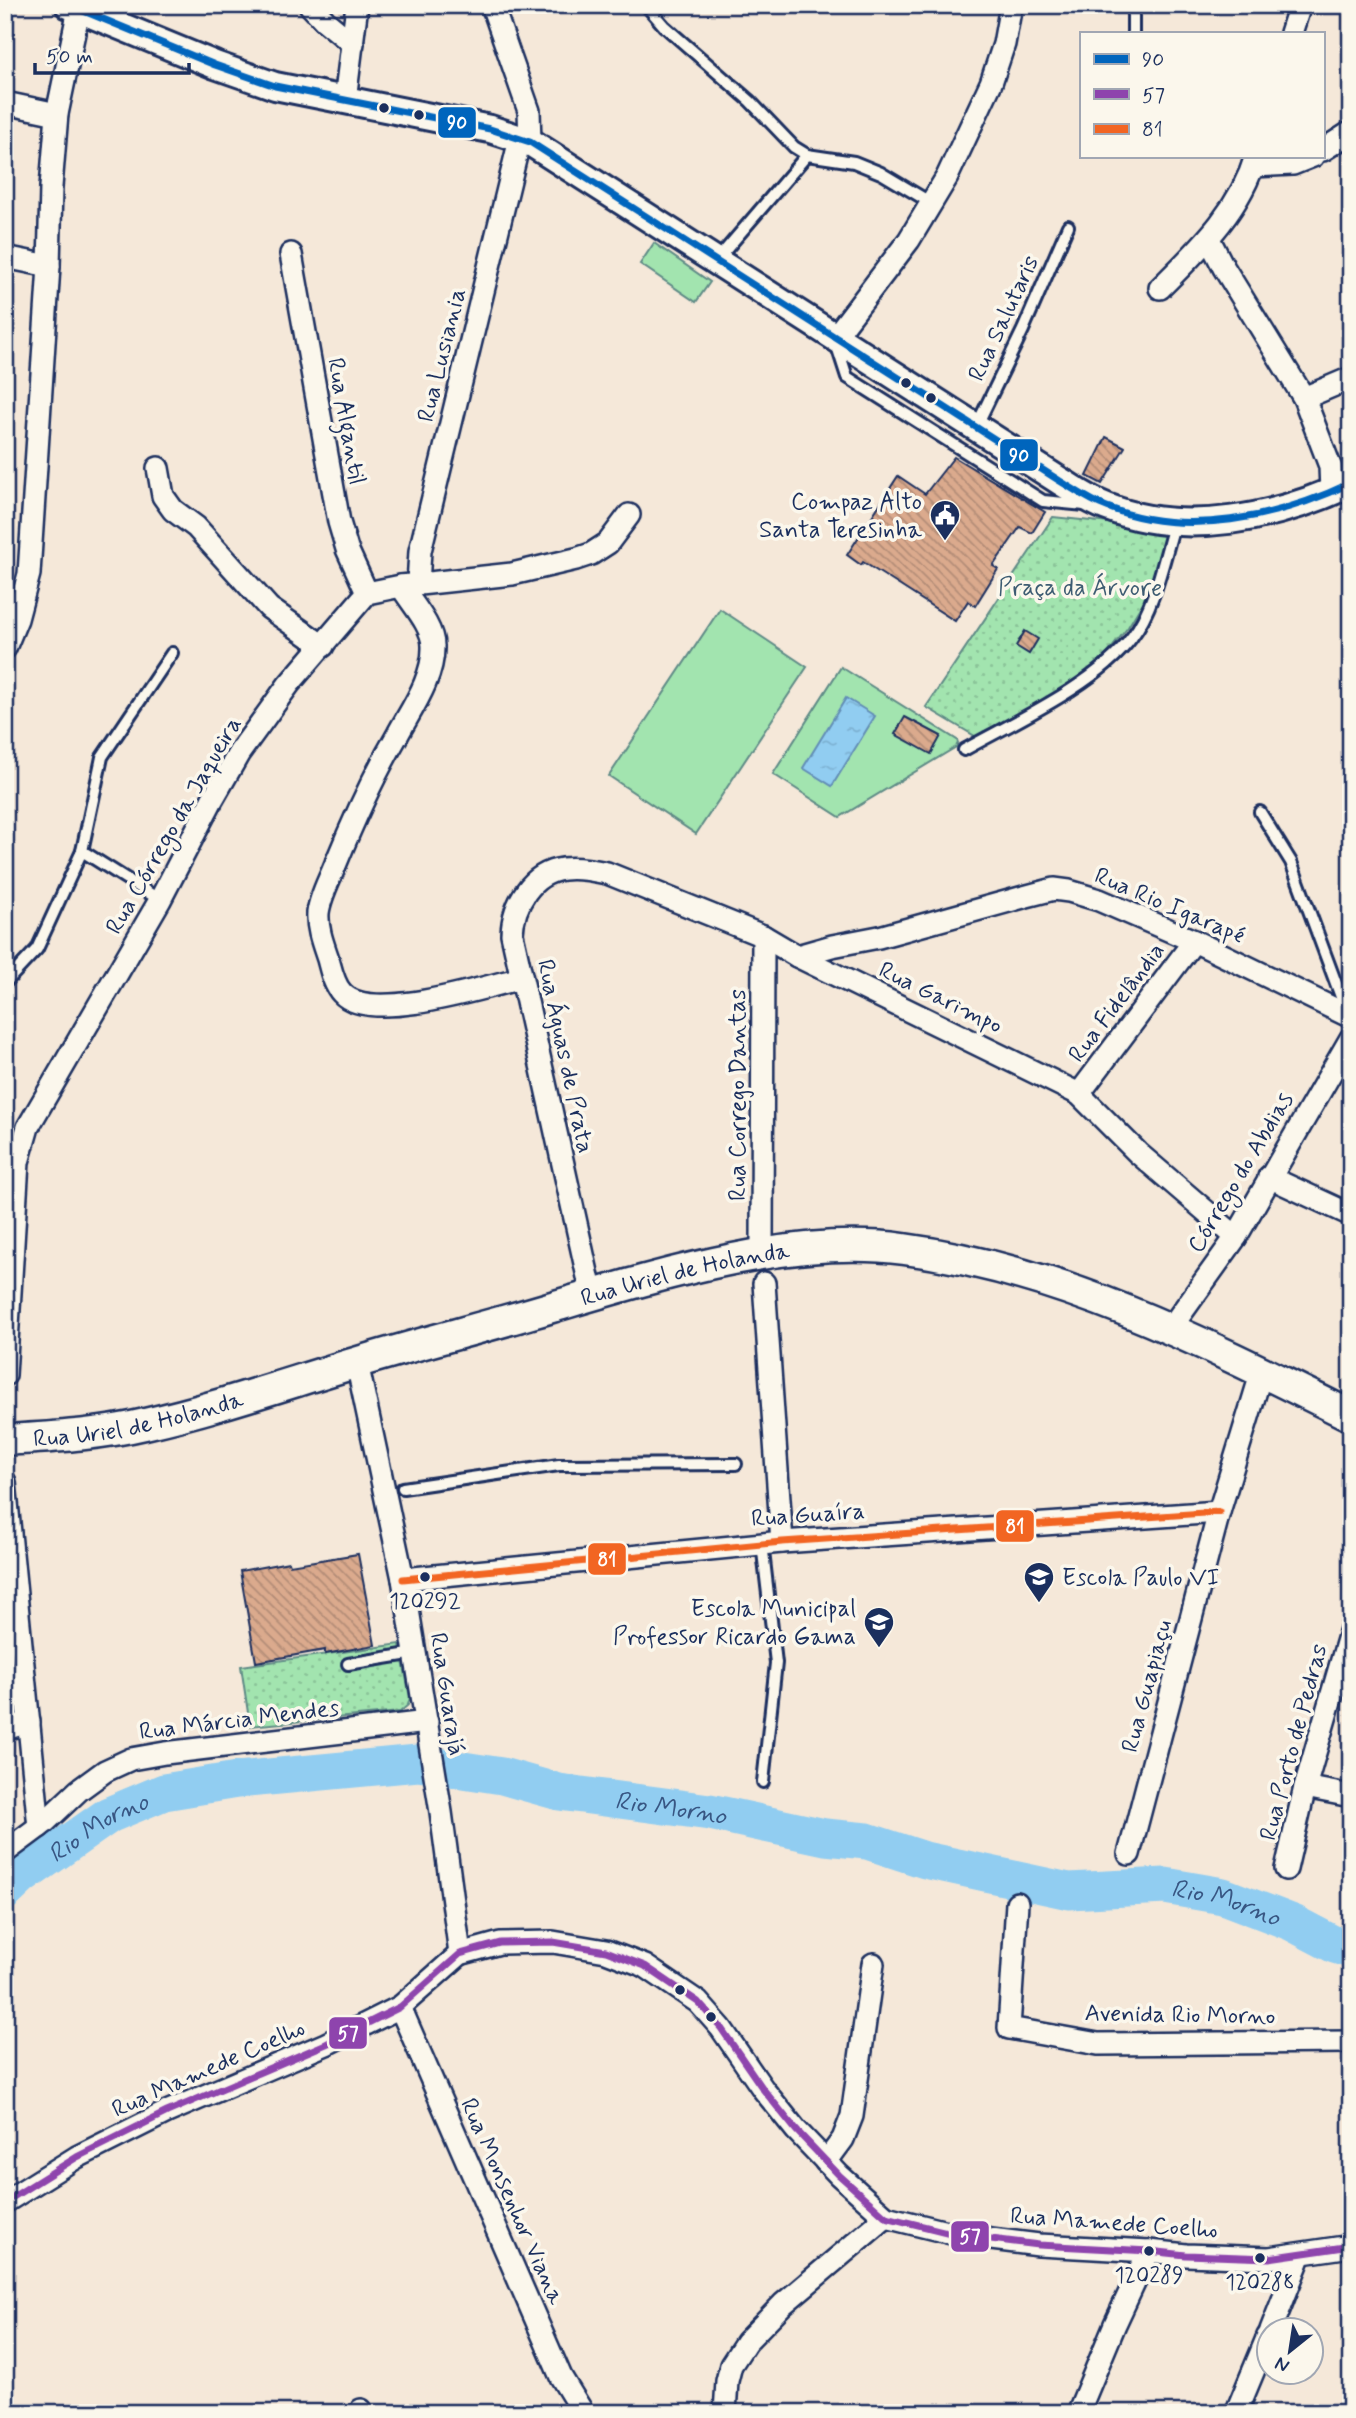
<svg xmlns="http://www.w3.org/2000/svg" width="1356" height="2418" font-family="Mynerve,sans-serif">
<style>
.grass{fill:#a2e4af;stroke:#5e8a86;stroke-width:2}
.park{fill:url(#park-dots);stroke:#5e8a86;stroke-width:2}
.water{fill:url(#water-ripples);stroke:#628eb6;stroke-width:2}
.lines{fill:none;stroke-linecap:round;stroke-linejoin:round}
.river{stroke:#91cdf1;stroke-width:37}
.building{fill:url(#building-back-hatch);stroke:#1b2f5e;stroke-width:2}
.service-casing{stroke:#1b2f5e;stroke-width:16}
.minor-casing{stroke:#1b2f5e;stroke-width:26}
.tertiary-casing{stroke:#1b2f5e;stroke-width:32}
.secondary-casing{stroke:#1b2f5e;stroke-width:35}
.service{stroke:#fbf7ec;stroke-width:10}
.minor{stroke:#fbf7ec;stroke-width:21}
.tertiary{stroke:#fbf7ec;stroke-width:26}
.secondary{stroke:#fbf7ec;stroke-width:30}
.bus-1-casing{stroke:#fbf7ec;stroke-width:12}
.bus-2-casing{stroke:#fbf7ec;stroke-width:12}
.bus-3-casing{stroke:#fbf7ec;stroke-width:12}
.bus-1{stroke:#0065bd;stroke-width:7}
.bus-2{stroke:#8e44ad;stroke-width:7}
.bus-3{stroke:#f26522;stroke-width:7}
.bus-dot{fill:#1b2f5e;stroke:#fbf7ec;stroke-width:2.5}
.labels{text-anchor:middle;stroke-width:7;stroke-linejoin:round;paint-order:stroke}
.bus-label{font-size:22px;fill:#1b2f5e;stroke:#fbf7ec}
.street-label{font-size:24px;fill:#1b2f5e;stroke:#fbf7ec}
.poi-label{font-size:24px;fill:#1b2f5e;stroke:#fbf7ec;text-anchor:end}
.park-label{font-size:24px;fill:#3d5c72;stroke:#fbf7ec}
.water-label{font-size:26px;font-style:italic;fill:#385683;stroke:#fbf7ec}
.line-badge{stroke:#fbf7ec;stroke-width:2.5}
.badge-label{font-size:19px;text-anchor:middle;font-weight:bold;fill:#fff}
</style>
<defs>
<pattern id="park-dots" width="8" height="8" patternUnits="userSpaceOnUse" patternTransform="scale(1.75)"><rect width="8" height="8" fill="#a2e4af"/><path d="M2 2h.1M6 6h.1" fill="none" stroke="#8bc499" stroke-width="1.8" stroke-linecap="round"/></pattern>
<pattern id="water-ripples" width="26" height="14" patternUnits="userSpaceOnUse" patternTransform="scale(1.75)"><rect width="26" height="14" fill="#91cdf1"/><path d="M2 4q2-2 4 0t4 0M15 11q2-2 4 0t4 0" fill="none" stroke="#7cb0d1"/></pattern>
<pattern id="building-back-hatch" width="6" height="6" patternUnits="userSpaceOnUse" patternTransform="scale(1.75)"><rect width="6" height="6" fill="#dbaa8d"/><path d="M-1 5l2 2M0 0l6 6M5-1l2 2" fill="none" stroke="#b18b76"/></pattern>
</defs>
<rect width="100%" height="100%" fill="#f5e8d9"/>
<filter id="ink" filterUnits="userSpaceOnUse"><feTurbulence type="fractalNoise" baseFrequency=".0143" numOctaves="2"/><feDisplacementMap in="SourceGraphic" scale="14" xChannelSelector="R" yChannelSelector="G"/><feConvolveMatrix kernelMatrix="1 2 1 2 8 2 1 2 1" color-interpolation-filters="sRGB"/></filter>
<g filter="url(#ink)">
<g class="grass">
<path d="M 654,243 L 710,282 L 696,302 L 640,264 Z"/>
<path d="M 720,609 L 807,667 L 696,834 L 609,776 Z"/>
<path d="M 841,667 L 957,740 L 958,743 L 956,747 L 840,817 L 773,774 Z"/>
</g>
<g class="park">
<path d="M 1053,517 L 1167,529 L 1153,586 L 1128,627 L 1101,662 L 1082,677 L 980,739 L 926,707 Z"/>
<path d="M 400,1644 L 410,1698 L 408,1705 L 400,1712 L 250,1726 L 241,1666 Z"/>
</g>
<path class="water" d="M 846,698 L 875,716 L 832,786 L 803,768 Z"/>
<g class="lines">
<path class="river" id="s1" d="M 5,1892 L 22,1876 L 109,1815 L 164,1792 L 237,1780 L 418,1763 L 502,1776 L 559,1792 L 710,1812 L 825,1837 L 867,1841 L 925,1860 L 1069,1891 L 1165,1886 L 1223,1896 L 1293,1923 L 1335,1945 L 1351,1950"/>
</g>
<g class="building">
<path d="M 1106,437 L 1125,447 L 1102,484 L 1087,476 Z"/>
<path d="M 954,457 L 1045,512 L 1032,533 L 1020,527 L 993,566 L 998,569 L 975,606 L 968,601 L 955,621 L 863,562 L 861,565 L 847,555 L 898,476 L 925,494 Z"/>
<path d="M 1025,631 L 1038,639 L 1029,654 L 1016,646 Z"/>
<path d="M 905,717 L 941,736 L 931,754 L 895,734 Z"/>
<path d="M 358,1554 L 375,1645 L 325,1654 L 325,1650 L 256,1662 L 240,1571 L 289,1562 L 290,1565 Z"/>
</g>
<g class="lines">
<g class="service-casing">
<g id="service">
<path d="M 646,5 L 664,26 L 750,101 L 794,147 L 807,155 L 854,162 L 881,173 L 933,204"/>
<path d="M 1133,5 L 1133,33"/>
<path d="M 717,260 L 807,155"/>
<path d="M 836,343 L 847,377 L 1043,501 L 1085,505"/>
<path d="M 976,427 L 1023,330 L 1068,226"/>
<path d="M 964,750 C 1014,722 1099,683 1132,637 C 1155,607 1164,558 1175,522"/>
<path d="M 1260,812 L 1291,862 L 1347,1013"/>
<path d="M 82,851 L 160,900"/>
<path d="M 5,983 L 37,949 L 82,851 L 102,757 L 172,653"/>
<path d="M 403,1488 L 559,1465 L 736,1464"/>
<path d="M 762,1543 L 776,1663 L 763,1782"/>
<path d="M 348,1664 L 415,1653"/>
</g>
</g>
<g class="minor-casing">
<g id="minor">
<path d="M 310,5 L 325,21 L 353,44"/>
<path d="M 492,5 L 529,111 L 530,142"/>
<path d="M 1291,33 L 1300,5"/>
<path d="M 345,100 L 357,5"/>
<path d="M 5,103 L 57,114"/>
<path d="M 1323,150 L 1351,132"/>
<path d="M 1253,166 L 1293,164 L 1313,156"/>
<path d="M 1209,239 L 1224,268 L 1304,398 L 1330,466 L 1331,492"/>
<path d="M 291,254 L 339,522 L 347,549 L 367,593"/>
<path d="M 5,257 L 49,266"/>
<path d="M 1160,288 C 1199,249 1240,211 1256,156"/>
<path d="M 835,337 L 909,240 L 947,177 L 991,83 L 1004,44 L 1011,5"/>
<path d="M 1304,398 L 1351,378"/>
<path d="M 158,468 L 163,496 L 173,510 L 196,527 L 269,608 L 323,646"/>
<path d="M 418,584 L 420,551 L 520,139"/>
<path d="M 401,586 C 411,603 433,626 433,646 C 434,677 412,708 398,734 C 374,775 354,819 336,863 C 330,879 320,896 318,913 C 317,929 323,944 328,959 C 331,970 334,985 342,993 C 369,1024 485,987 521,978"/>
<path d="M 5,648 L 17,619 L 29,574 L 49,266 L 51,187 L 57,114 L 79,9"/>
<path d="M 797,956 L 832,946 L 879,937 L 1027,896 L 1054,889 L 1069,891 L 1099,900 L 1194,941 L 1351,1017"/>
<path d="M 1079,1094 L 1194,941"/>
<path d="M 1269,1177 L 1351,1215"/>
<path d="M 762,1254 L 763,936"/>
<path d="M 764,1283 L 782,1542"/>
<path d="M 592,1295 L 512,934 C 513,905 531,873 563,869 C 577,867 593,870 607,873 L 763,936 L 797,956 L 1079,1094 L 1138,1153 L 1236,1237"/>
<path d="M 1170,1329 L 1236,1237 L 1351,1038"/>
<path d="M 357,1363 L 403,1579 L 441,1812 L 460,1954"/>
<path d="M 5,1375 L 18,1162 L 28,1127 L 160,900 L 212,800 L 239,753 L 289,684 L 367,593 L 401,586 L 512,574 L 576,559 L 591,554 L 608,543 L 629,515"/>
<path d="M 5,1482 L 39,1827"/>
<path d="M 403,1579 L 782,1542 L 1219,1512"/>
<path d="M 5,1729 L 29,1722"/>
<path d="M 1305,1787 L 1351,1796"/>
<path d="M 5,1852 L 44,1823 L 79,1790 L 105,1771 L 131,1759 L 165,1753 L 427,1722"/>
<path d="M 1129,1854 L 1219,1512 L 1262,1371"/>
<path d="M 1286,1869 L 1305,1787 L 1351,1629"/>
<path d="M 1017,1903 L 1009,2028 L 1098,2044 L 1351,2042"/>
<path d="M 400,2007 L 561,2377 L 583,2413"/>
<path d="M 826,2162 L 843,2139 L 852,2116 L 873,1964"/>
<path d="M 5,2202 L 77,2157 L 167,2112 L 326,2044 L 400,2007 L 460,1954 L 500,1943 L 553,1942 L 606,1951 L 645,1966 L 698,2002 L 721,2028 L 763,2089 L 796,2130 L 839,2175 L 886,2217 L 959,2235 L 1039,2245 L 1149,2251 L 1186,2255 L 1269,2258 L 1351,2246"/>
<path d="M 1271,2330 L 1301,2254"/>
<path d="M 361,2410 L 362,2413"/>
<path d="M 725,2413 L 727,2381 L 731,2365 L 746,2342 L 783,2304 L 886,2217"/>
<path d="M 1078,2413 L 1115,2324 L 1149,2251"/>
<path d="M 1236,2413 L 1268,2336"/>
</g>
</g>
<g class="tertiary-casing">
<path id="tertiary" d="M 69,5 L 215,65 L 275,86 L 490,129 L 530,142 L 1060,481 C 1075,490 1090,501 1107,507 C 1185,538 1278,518 1351,483"/>
</g>
<g class="secondary-casing">
<g id="secondary">
<path id="s2" d="M 5,1440 C 52,1437 99,1435 145,1424 C 216,1408 285,1384 355,1363 C 420,1343 486,1327 552,1307 C 660,1275 791,1234 904,1249 C 1063,1270 1209,1345 1351,1416"/>
</g>
</g>
<use href="#service" class="service"/>
<use href="#minor" class="minor"/>
<use href="#tertiary" class="tertiary"/>
<use href="#secondary" class="secondary"/>
<g class="bus-1-casing">
<path id="bus-1" d="M 69,5 L 215,65 L 275,86 L 490,129 L 530,142 L 1060,481 C 1075,490 1090,501 1107,507 C 1185,538 1278,518 1351,483"/>
</g>
<g class="bus-2-casing">
<path id="bus-2" d="M 5,2202 L 77,2157 L 167,2112 L 326,2044 L 400,2007 L 460,1954 L 500,1943 L 553,1942 L 606,1951 L 645,1966 L 698,2002 L 721,2028 L 763,2089 L 796,2130 L 839,2175 L 886,2217 L 959,2235 L 1039,2245 L 1149,2251 L 1186,2255 L 1269,2258 L 1351,2246"/>
</g>
<g class="bus-3-casing">
<path id="bus-3" d="M 403,1579 L 782,1542 L 1219,1512"/>
</g>
<use href="#bus-1" class="bus-1"/>
<use href="#bus-2" class="bus-2"/>
<use href="#bus-3" class="bus-3"/>
</g>
</g>
<defs>
<g id="civic-pin" transform="scale(1.575)"><path d="M0 17L-7.5 6A9.5 9.5 0 1 1 7.5 6Z" fill="#1b2f5e" stroke="#fbf7ec"/><path d="M-.6-6.5H3V-4.5H.6V-3L4-1V1h2V6H-6V1h2V-1L-.6-3ZM-1.2 2.5V6h2.4V2.5Z" fill="#fff"/></g>
<g id="school-pin" transform="scale(1.575)"><path d="M0 17L-7.5 6A9.5 9.5 0 1 1 7.5 6Z" fill="#1b2f5e" stroke="#fbf7ec"/><path d="M0-5L7-2L0 1L-7-2ZM-4 1L0 2.5L4 1V4Q0 6-4 4Z" fill="#fff"/></g>
</defs>
<g fill-rule="evenodd">
<use href="#civic-pin" x="945" y="515"/>
<use href="#school-pin" x="1039" y="1577"/>
<use href="#school-pin" x="879" y="1622"/>
</g>
<g class="bus-dot">
<circle cx="384" cy="108" r="6"/>
<circle cx="419" cy="115" r="6"/>
<circle cx="906" cy="383" r="6"/>
<circle cx="931" cy="398" r="6"/>
<circle cx="425" cy="1577" r="6"/>
<circle cx="680" cy="1990" r="6"/>
<circle cx="711" cy="2017" r="6"/>
<circle cx="1149" cy="2251" r="6"/>
<circle cx="1260" cy="2258" r="6"/>
</g>
<g class="labels">
<g class="bus-label">
<text x="425" y="1608">120292</text>
<text x="1149" y="2282">120289</text>
<text x="1260" y="2289">120288</text>
</g>
<g class="street-label">
<text transform="translate(1003 318) rotate(-65)" y="8">Rua Salutaris</text>
<text transform="translate(441 355) rotate(-76)" y="8">Rua Lusiania</text>
<text transform="translate(347 421) rotate(80)" y="8">Rua Algantil</text>
<text transform="translate(173 825) rotate(-60)" y="8">Rua Córrego da Jaqueira</text>
<text transform="translate(1170 905) rotate(23)" y="8">Rua Rio Igarapé</text>
<text transform="translate(941 997) rotate(26)" y="8">Rua Garimpo</text>
<text transform="translate(1116 1002) rotate(-53)" y="8">Rua Fidelândia</text>
<text transform="translate(566 1056) rotate(78)" y="8">Rua Águas de Prata</text>
<text transform="translate(737 1095) rotate(-90)" y="8">Rua Corrego Dantas</text>
<text transform="translate(1240 1172) rotate(-59)" y="8">Córrego do Abdias</text>
<text dy="8" stroke="none"><textPath href="#s2" startOffset="702">Rua Uriel de Holanda</textPath></text>
<text dy="8" stroke="none"><textPath href="#s2" startOffset="135">Rua Uriel de Holanda</textPath></text>
<text transform="translate(808 1514) rotate(-4)" y="8">Rua Guaíra</text>
<text transform="translate(1146 1686) rotate(-75)" y="8">Rua Guapiaçu</text>
<text transform="translate(448 1694) rotate(81)" y="8">Rua Guarajá</text>
<text transform="translate(239 1719) rotate(-7)" y="8">Rua Márcia Mendes</text>
<text transform="translate(1293 1742) rotate(-75)" y="8">Rua Porto de Pedras</text>
<text transform="translate(1180 2014) rotate(1)" y="8">Avenida Rio Morno</text>
<text transform="translate(208 2068) rotate(-24)" y="8">Rua Mamede Coelho</text>
<text transform="translate(513 2201) rotate(66)" y="8">Rua Monsenhor Viana</text>
<text transform="translate(1114 2222) rotate(4)" y="8">Rua Mamede Coelho</text>
</g>
<g class="poi-label">
<text x="922" y="509">Compaz Alto<tspan x="922" dy="28">Santa Teresinha</tspan></text>
<text x="1062" y="1585" text-anchor="start">Escola Paulo VI</text>
<text x="856" y="1616">Escola Municipal<tspan x="856" dy="28">Professor Ricardo Gama</tspan></text>
</g>
<g class="park-label">
<text x="1080" y="595">Praça da Árvore</text>
</g>
<g class="water-label">
<text dy="9" stroke="none"><textPath href="#s1" startOffset="702">Rio Morno</textPath></text>
<text dy="9" stroke="none"><textPath href="#s1" startOffset="114">Rio Morno</textPath></text>
<text dy="9" stroke="none"><textPath href="#s1" startOffset="1269">Rio Morno</textPath></text>
</g>
</g>
<g class="line-badge">
<rect x="437" y="106" width="40" height="33" rx="7" fill="#0065bd"/>
<rect x="999" y="438" width="40" height="34" rx="7" fill="#0065bd"/>
<rect x="995" y="1509" width="40" height="34" rx="7" fill="#f26522"/>
<rect x="587" y="1542" width="40" height="34" rx="7" fill="#f26522"/>
<rect x="328" y="2016" width="40" height="34" rx="7" fill="#8e44ad"/>
<rect x="950" y="2220" width="40" height="33" rx="7" fill="#8e44ad"/>
</g>
<g class="badge-label">
<text x="457" y="129">90</text>
<text x="1019" y="462">90</text>
<text x="1015" y="1533">81</text>
<text x="607" y="1566">81</text>
<text x="348" y="2040">57</text>
<text x="970" y="2243">57</text>
</g>
<rect width="1356" height="2418" fill="none" stroke="#fbf7ec" stroke-width="28"/>
<rect x="14" y="14" width="1328" height="2390" fill="none" stroke="#1b2f5e" stroke-width="2.5" filter="url(#ink)"/>
<rect x="1080" y="32" width="245" height="126" fill="#fbf7ec" stroke="#a1a7b3" stroke-width="2"/>
<rect x="1094" y="54" width="35" height="10" fill="#0065bd" stroke="#a1a7b3" stroke-width="2"/>
<text x="1142" y="66" font-size="21" fill="#1b2f5e">90</text>
<rect x="1094" y="89" width="35" height="10" fill="#8e44ad" stroke="#a1a7b3" stroke-width="2"/>
<text x="1142" y="102" font-size="21" fill="#1b2f5e">57</text>
<rect x="1094" y="124" width="35" height="10" fill="#f26522" stroke="#a1a7b3" stroke-width="2"/>
<text x="1142" y="136" font-size="21" fill="#1b2f5e">81</text>
<g transform="translate(1290 2351) rotate(210)"><circle r="33" fill="#fbf7ec" stroke="#a1a7b3" stroke-width="2"/>
<path d="M0-5L12 26L0 18L-12 26Z" fill="#1b2f5e"/>
<text y="-10" font-size="19" font-weight="bold" text-anchor="middle" fill="#1b2f5e">N</text>
</g>
<path d="M35 63v10h154v-10" fill="none" stroke="#1b2f5e" stroke-width="3.5"/>
<text x="46" y="63" font-size="21" fill="#1b2f5e" stroke="#fbf7ec" stroke-width="5" paint-order="stroke">50 m</text>
</svg>
